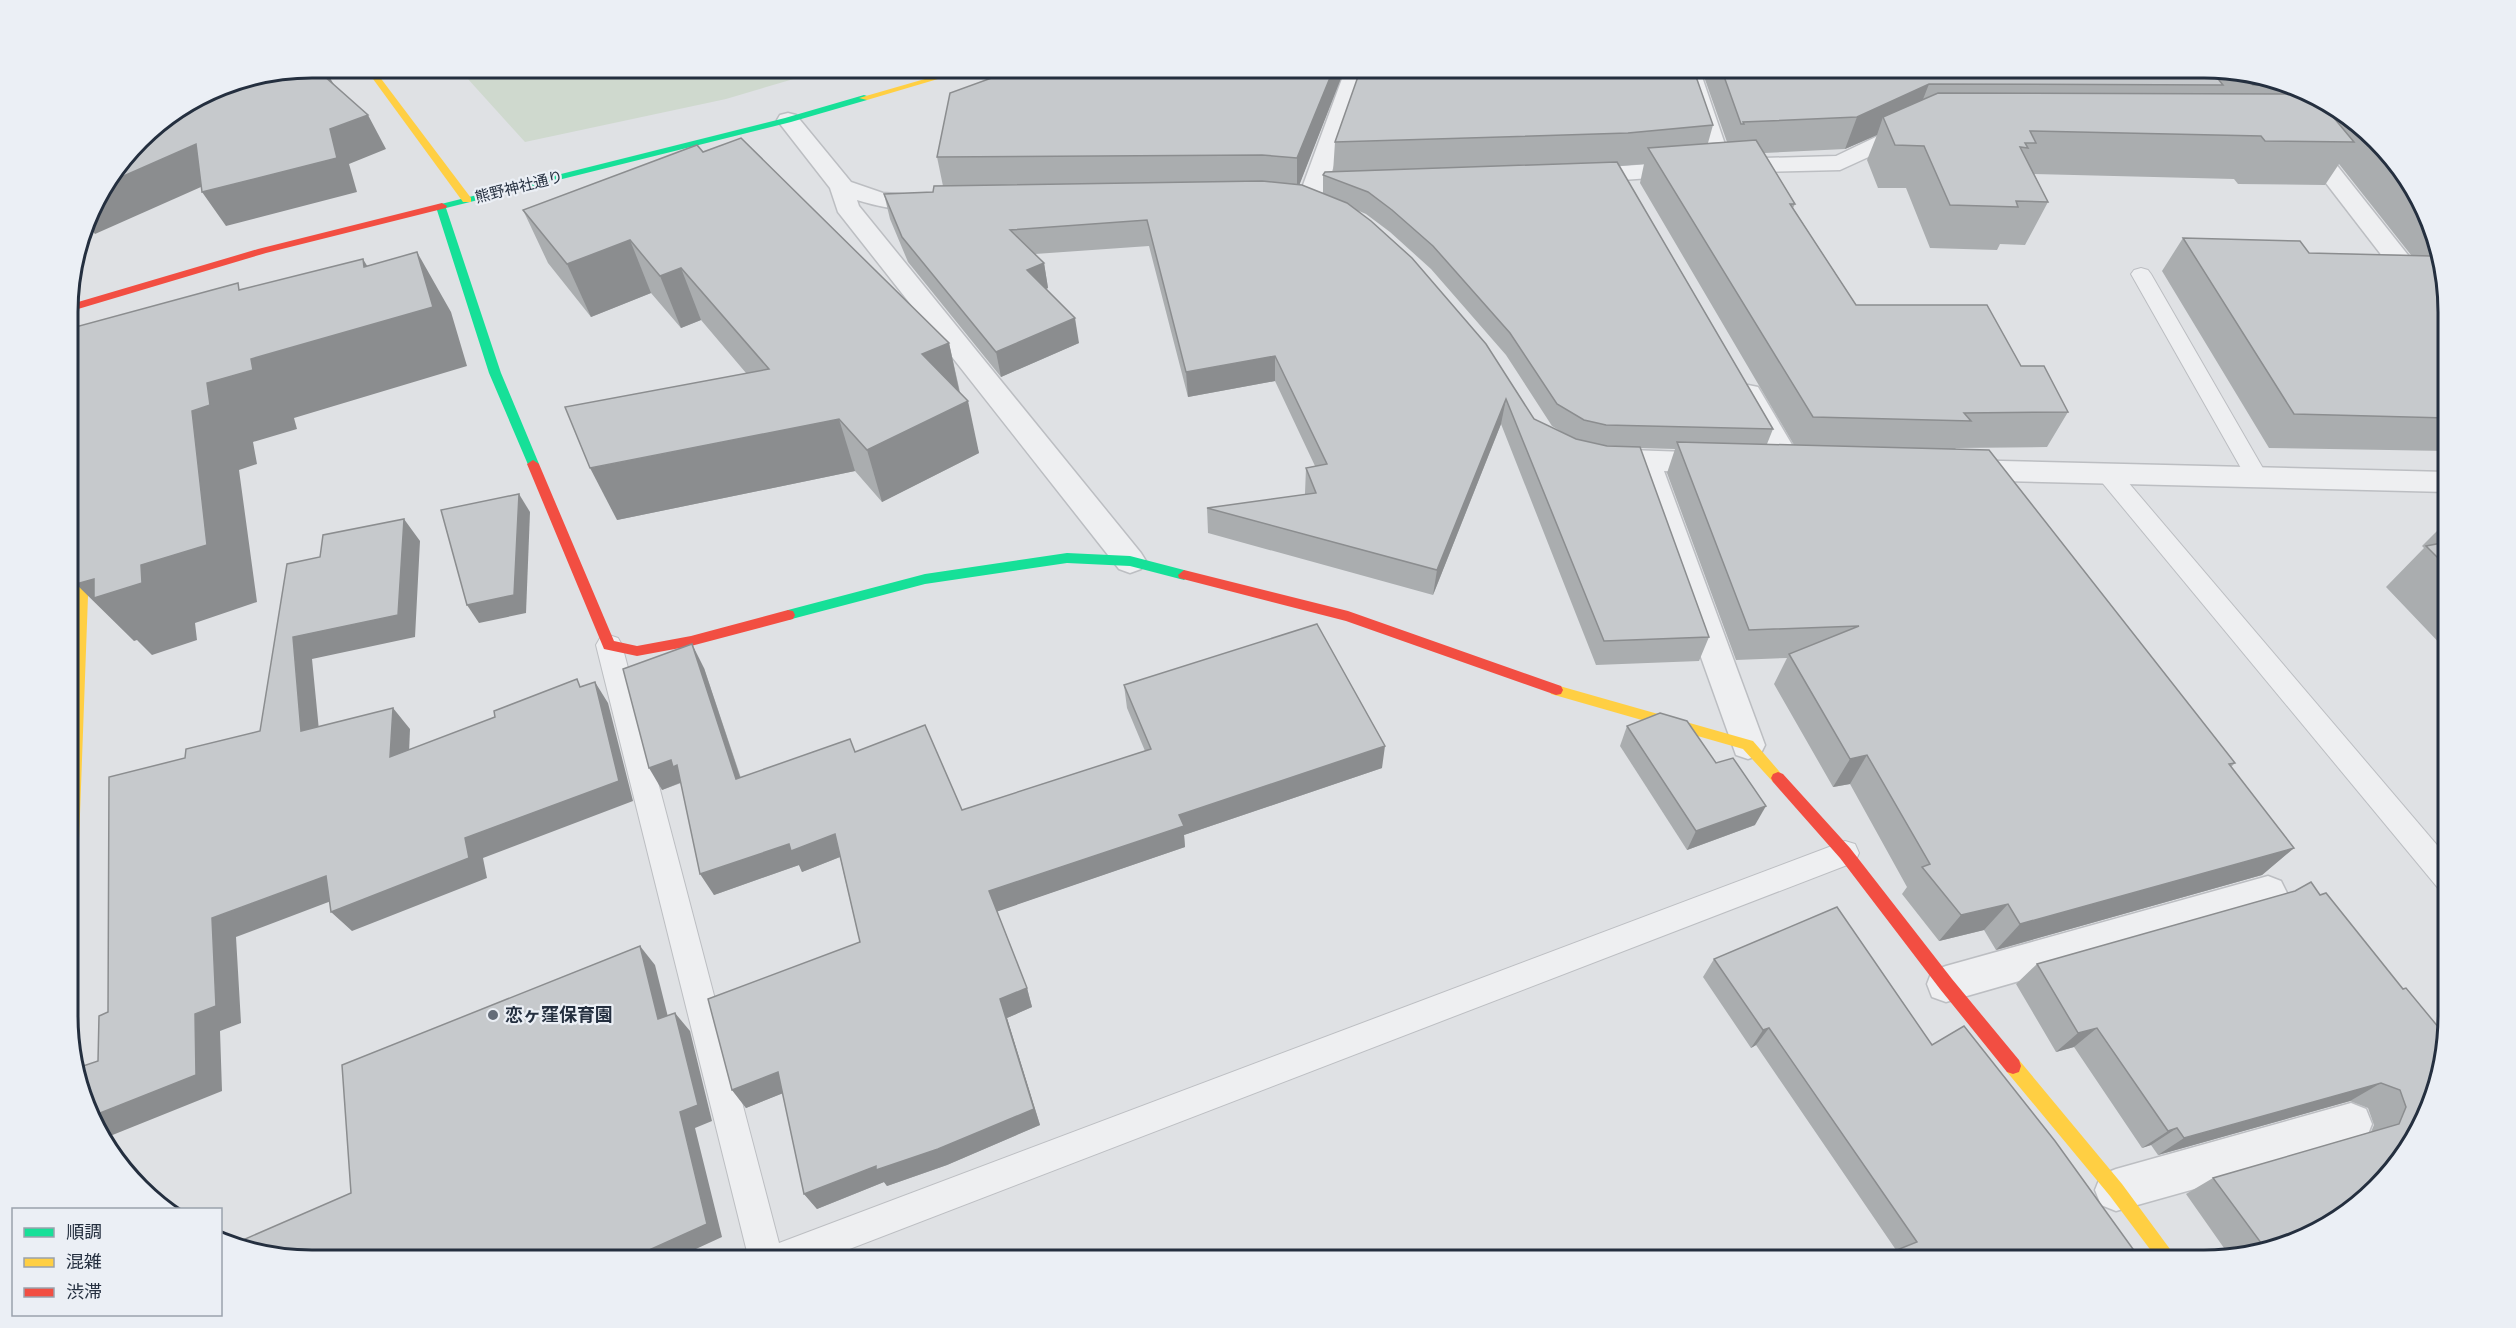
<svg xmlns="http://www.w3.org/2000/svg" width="2516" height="1328" font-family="'Roboto Condensed','Noto Sans JP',sans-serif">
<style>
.green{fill:#cfd9ce}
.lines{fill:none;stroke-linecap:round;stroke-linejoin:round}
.lane-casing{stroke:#bcbec2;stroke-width:2}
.street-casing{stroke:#bcbec2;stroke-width:3}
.lane{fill:#eeeff1;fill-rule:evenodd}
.street{fill:#eeeff1;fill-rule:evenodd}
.fast{fill:#16e098;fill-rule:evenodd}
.slow{fill:#ffcf43;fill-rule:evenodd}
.jam{fill:#f24e42;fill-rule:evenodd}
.wall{fill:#aaadaf;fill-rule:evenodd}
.shaded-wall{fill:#8b8d8f}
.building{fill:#c6c9cc;stroke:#8b8d8f;stroke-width:1.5}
.poi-dot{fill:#656d79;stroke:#ebeff5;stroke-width:2}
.labels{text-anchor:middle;stroke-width:4.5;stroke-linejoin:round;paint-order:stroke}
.far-street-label{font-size:15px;fill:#242f3f;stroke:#ebeff5}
.poi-label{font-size:18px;font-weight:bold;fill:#242f3f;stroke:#ebeff5;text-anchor:start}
.rim{fill:none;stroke:#242f3f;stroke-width:3}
</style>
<rect width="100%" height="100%" fill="#dfe1e4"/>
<path class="green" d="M 458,68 L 831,68 L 726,99 L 525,142 Z"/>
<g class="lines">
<g class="lane-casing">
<g id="lane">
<path d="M 2141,268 L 2148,270 L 2151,274 L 2268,477 L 2265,483 L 2257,485 L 2249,483 L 2246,477 L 2131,274 L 2134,270 Z"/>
<path d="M 2108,466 L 2116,468 L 2448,858 L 2448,892 L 2438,888 L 2100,480 L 2097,474 L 2100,468 Z"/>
<path d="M 609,635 L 618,638 L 622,645 L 779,1243 L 1845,841 L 1855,844 L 1859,853 L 1855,862 L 821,1260 L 749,1260 L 596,645 L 600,638 Z"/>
</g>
</g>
<g class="street-casing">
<g id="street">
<path d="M 1346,68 L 1368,68 L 1330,177 L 1374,178 L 1378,183 L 1374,188 L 1323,192 L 1314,206 L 1305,208 L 1296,206 L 1293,201 L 1303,185 Z"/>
<path d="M 1677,68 L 1699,68 L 1730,159 L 1836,156 L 1905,123 L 1921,123 L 1924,128 L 1921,133 L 1840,170 L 1721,173 L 1580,183 L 1572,181 L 1568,176 L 1572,171 L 1580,169 L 1707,160 Z"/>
<path d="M 788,113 L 796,115 L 851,182 L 883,193 L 939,197 L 942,202 L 939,207 C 913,213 882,208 857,200 L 859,206 L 1141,553 L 1146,561 L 1141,569 L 1130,573 L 1119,569 L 838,212 L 830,188 L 777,120 L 780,115 Z"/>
<path d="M 2304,132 L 2312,134 L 2431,284 L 2435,290 L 2431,296 L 2422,298 L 2413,296 L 2292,139 L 2296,134 Z"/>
<path d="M 1748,385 L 1758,387 L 1804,465 L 1799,472 L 1789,475 L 1779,472 L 1774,465 L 1734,394 L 1738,387 Z"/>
<path d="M 1600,449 L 1716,453 L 1726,456 L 1731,463 L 1726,470 L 1716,473 L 1664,471 L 1765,745 L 1760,755 L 1748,759 L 1736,755 L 1634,470 L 1590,466 L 1585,459 L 1590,452 Z"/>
<path d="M 1960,460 L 2447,472 L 2447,492 L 1960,480 L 1950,477 L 1945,470 L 1950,463 Z"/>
<path d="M 2268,876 L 2281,881 L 2287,893 L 2281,905 L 2268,910 L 1946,1002 L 1932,997 L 1927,984 L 1932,971 L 1946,966 Z"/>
<path d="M 2351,1103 L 2366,1109 L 2372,1124 L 2366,1139 L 2351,1145 L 2116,1211 L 2101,1205 L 2095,1190 L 2101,1175 L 2116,1169 Z"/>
</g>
</g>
<use href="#lane" class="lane"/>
<use href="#street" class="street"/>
<g class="fast">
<path d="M 864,95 L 867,96 L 867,100 L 791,122 L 446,208 L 501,373 L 539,464 L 533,468 L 529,467 L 489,373 L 436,207 L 437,205 L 785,118 Z"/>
<path d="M 1067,553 L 1130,556 L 1184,570 L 1190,575 L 1184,580 L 1130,566 L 1067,563 L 925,584 L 788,620 L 781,615 L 788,610 L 925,574 Z"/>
</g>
<g class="slow">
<path d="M 365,68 L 373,68 L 471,198 L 471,202 L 463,202 Z"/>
<path d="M 963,68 L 975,68 L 867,100 L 859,98 Z"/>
<path d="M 77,539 L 83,544 L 88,596 L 77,896 L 74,901 L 69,903 L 69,734 L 76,596 L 71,544 Z"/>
<path d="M 1556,685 L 1753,741 L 1785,778 L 1783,782 L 1778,784 L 1773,782 L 1743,749 L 1551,694 L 1549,690 L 1551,686 Z"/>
<path d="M 2013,1058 L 2019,1060 L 2122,1184 L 2178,1260 L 2158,1260 L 2110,1196 L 2007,1072 L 2005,1066 L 2007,1060 Z"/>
</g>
<g class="jam">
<path d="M 442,203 L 447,206 L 446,208 L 266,253 L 68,312 L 68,305 L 258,249 Z"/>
<path d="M 533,460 L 539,464 L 614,641 L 637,646 L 691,636 L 788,610 L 793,611 L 795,615 L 793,619 L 691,646 L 637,656 L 604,649 L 527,464 Z"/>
<path d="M 1184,570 L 1348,611 L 1561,686 L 1563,690 L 1561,694 L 1556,695 L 1346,621 L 1179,578 L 1178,575 Z"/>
<path d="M 1778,772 L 1783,774 L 1850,848 L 1952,979 L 2019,1060 L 2021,1066 L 2019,1072 L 2013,1074 L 2007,1072 L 1940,989 L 1840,858 L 1773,782 L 1771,778 L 1773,774 Z"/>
</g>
</g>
<g class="wall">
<path d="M 1055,68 L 1345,68 L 1299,185 L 1323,193 L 1323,175 L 1333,172 L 1335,142 L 1713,125 L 1708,143 L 1727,142 L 1701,68 L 2204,68 L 2312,93 L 2365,128 L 2407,176 L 2446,281 L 2447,451 L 2269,448 L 2162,271 L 2183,238 L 2309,253 L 2411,255 L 2339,164 L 2325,185 L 2238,184 L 2234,179 L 2034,174 L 2048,202 L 2025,245 L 2000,244 L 1997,250 L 1930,248 L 1906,188 L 1878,188 L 1867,160 L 1877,135 L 1845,149 L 1764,153 L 1795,204 L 1793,208 L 1856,305 L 2021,366 L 2068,412 L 2047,447 L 1956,448 L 1955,449 L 2235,763 L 2231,767 L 2294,848 L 2262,875 L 1996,950 L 1984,930 L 1939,941 L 1902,894 L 1907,887 L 1850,784 L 1833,787 L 1774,684 L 1787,658 L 1736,660 L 1667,473 L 1675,449 L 1640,448 L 1709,637 L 1699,661 L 1596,665 L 1501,424 L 1433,595 L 1208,533 L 1207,508 L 1305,495 L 1305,493 L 1306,468 L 1315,466 L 1275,381 L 1188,397 L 1149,246 L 1035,254 L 1044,263 L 1048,288 L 1046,289 L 1079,343 L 1001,377 L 908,262 L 890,219 L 884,194 L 933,192 L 943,186 L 937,157 L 1044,72 ZM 1644,164 L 1640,183 L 1794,445 L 1767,444 L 1773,429 L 1619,166 ZM 1359,211 L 1366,214 L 1390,232 L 1431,269 L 1506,355 L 1552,426 L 1565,434 L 1534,419 Z"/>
<path d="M 703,152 L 949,343 L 960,392 L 979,453 L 882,502 L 855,471 L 617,520 L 746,373 L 701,320 L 681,328 L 651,293 L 591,317 L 548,263 L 523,210 Z"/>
<path d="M 2447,521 L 2447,651 L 2386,587 L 2424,548 L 2422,546 Z"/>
<path d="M 704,668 L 741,778 L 855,752 L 962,810 L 1145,751 L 1127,708 L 1124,685 L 1382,768 L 1184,835 L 1185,847 L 997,911 L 1027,988 L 1032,1007 L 1007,1018 L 1040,1125 L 947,1165 L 887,1186 L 884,1182 L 817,1209 L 804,1194 L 783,1093 L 746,1108 L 732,1090 L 860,942 L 840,857 L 802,872 L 799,865 L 714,895 L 681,783 L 662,790 Z"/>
<path d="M 1627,726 L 1755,825 L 1687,850 L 1620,746 Z"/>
<path d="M 2295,891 L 2423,1124 L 2282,1248 L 2231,1258 L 2186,1194 L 2213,1178 L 2371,1132 L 2374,1125 L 2368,1108 L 2350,1101 L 2158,1155 L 2151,1145 L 2142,1148 L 2074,1047 L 2056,1052 L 2016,984 L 2037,964 Z"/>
<path d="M 1714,959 L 1932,1045 L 2130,1260 L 1896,1250 L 1756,1045 L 1751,1048 L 1703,977 Z"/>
</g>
<g class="shaded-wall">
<path d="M 312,68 L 324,68 L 336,88 Z"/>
<path d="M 1334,68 L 1345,68 L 1297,191 L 1297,158 Z"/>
<path d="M 1929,84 L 1916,117 L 1883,117 L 1877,135 L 1845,149 L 1857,117 Z"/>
<path d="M 368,115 L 386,149 L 349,164 L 357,192 L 226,226 L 202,192 L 330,129 Z"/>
<path d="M 196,144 L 219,179 L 95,234 L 87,224 L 93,204 L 110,182 Z"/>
<path d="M 87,225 L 91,231 L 85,233 Z"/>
<path d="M 630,240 L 651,293 L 591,317 L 567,264 Z"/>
<path d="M 417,252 L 451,312 L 467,366 L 294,418 L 297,429 L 253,442 L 257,464 L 239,470 L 257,602 L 195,623 L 197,640 L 152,655 L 137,640 L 134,641 L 76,584 L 141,565 L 192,411 L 207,383 L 251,359 L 364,267 L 363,259 L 398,317 Z"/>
<path d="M 1044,263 L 1048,288 L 1031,295 L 1027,270 Z"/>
<path d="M 681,268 L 701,320 L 681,328 L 660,276 Z"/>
<path d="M 1075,318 L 1079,343 L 1001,377 L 996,352 Z"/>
<path d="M 949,343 L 960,395 L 922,354 Z"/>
<path d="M 1275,356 L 1275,381 L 1188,397 L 1186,372 Z"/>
<path d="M 1506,399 L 1501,424 L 1433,595 L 1437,570 Z"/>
<path d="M 968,401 L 979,453 L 882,502 L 867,450 Z"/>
<path d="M 839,419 L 855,471 L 617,520 L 590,468 Z"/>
<path d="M 519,494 L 530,512 L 526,613 L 479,623 L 467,605 Z"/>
<path d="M 73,512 L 120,572 L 69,520 L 69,513 Z"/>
<path d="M 404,519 L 420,541 L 415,637 L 312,659 L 321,751 L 301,731 L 293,637 Z"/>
<path d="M 692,644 L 704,668 L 748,801 L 736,779 Z"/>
<path d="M 595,682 L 608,703 L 633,801 L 483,858 L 487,878 L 352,931 L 331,912 L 465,838 Z"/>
<path d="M 393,708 L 410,729 L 408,777 L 390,757 Z"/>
<path d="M 1385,746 L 1382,768 L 1184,835 L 1185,847 L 996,912 L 989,891 L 1179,815 Z"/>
<path d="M 1867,755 L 1850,784 L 1833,787 L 1850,759 Z"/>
<path d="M 671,760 L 677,765 L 682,782 L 662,790 L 649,768 Z"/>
<path d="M 1766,806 L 1755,825 L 1687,850 L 1696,831 Z"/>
<path d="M 835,834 L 845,855 L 802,872 L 799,865 L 714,895 L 700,874 L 789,844 Z"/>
<path d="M 2294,848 L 2262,875 L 1996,950 L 2020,924 Z"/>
<path d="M 326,876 L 347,895 L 236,937 L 241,1023 L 220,1031 L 222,1091 L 110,1136 L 98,1129 L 90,1117 L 212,918 Z"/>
<path d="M 2008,904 L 1984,930 L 1939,941 L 1961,915 Z"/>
<path d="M 640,946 L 655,965 L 673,1037 L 658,1019 Z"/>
<path d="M 1027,988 L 1032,1007 L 1007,1018 L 1040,1125 L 947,1165 L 887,1186 L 884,1182 L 817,1209 L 804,1194 L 1000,999 Z"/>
<path d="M 675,1013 L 690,1031 L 712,1121 L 695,1128 L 722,1237 L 672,1260 L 627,1260 L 680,1112 Z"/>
<path d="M 1769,1028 L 1756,1045 L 1751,1048 L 1763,1030 Z"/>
<path d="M 2097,1028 L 2074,1047 L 2056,1052 L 2078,1033 Z"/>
<path d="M 778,1072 L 791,1090 L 746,1108 L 732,1090 Z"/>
<path d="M 2381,1083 L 2350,1101 L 2158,1155 L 2184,1138 Z"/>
<path d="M 2177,1128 L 2151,1145 L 2142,1148 L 2168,1131 Z"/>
</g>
<g class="building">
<path d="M 312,68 L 315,68 L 368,115 L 330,129 L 337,158 L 202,192 L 196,144 L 110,182 L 151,129 L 219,86 Z"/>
<path d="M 1055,68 L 1334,68 L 1297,158 L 1262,155 L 937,157 L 950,93 L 1008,72 L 1044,72 Z"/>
<path d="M 1361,68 L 1693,68 L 1713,125 L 1628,133 L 1335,142 Z"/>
<path d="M 1721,68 L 2204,68 L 2210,69 L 2223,85 L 1929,84 L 1857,117 L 1743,122 L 1744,124 L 1741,124 Z"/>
<path d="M 2246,77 L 2278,85 L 2253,85 Z"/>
<path d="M 1938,93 L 2314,94 L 2354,142 L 2265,141 L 2261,136 L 2030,131 L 2036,143 L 2025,143 L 2028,148 L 2020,147 L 2048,202 L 2016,201 L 2018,207 L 1950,205 L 1924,146 L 1895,145 L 1883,117 Z"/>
<path d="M 2352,120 L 2365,128 L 2407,176 L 2414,194 Z"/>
<path d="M 741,138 L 949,343 L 922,354 L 968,401 L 867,450 L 839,419 L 590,468 L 565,407 L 769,369 L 681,268 L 660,276 L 630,240 L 567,264 L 523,210 L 697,145 L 703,152 Z"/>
<path d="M 1756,140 L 1795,204 L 1790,204 L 1856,305 L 1987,305 L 2021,366 L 2044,366 L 2068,412 L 1964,413 L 1971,421 L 1813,417 L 1648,148 Z"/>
<path d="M 1617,162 L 1773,429 L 1606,425 L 1584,420 L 1557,404 L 1510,333 L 1433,246 L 1392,210 L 1368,192 L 1323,175 L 1325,172 Z"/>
<path d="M 1262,181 L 1302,185 L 1347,203 L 1371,221 L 1412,258 L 1486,344 L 1534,419 L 1576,439 L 1607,446 L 1640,447 L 1709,637 L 1604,641 L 1506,399 L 1437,570 L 1207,508 L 1316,493 L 1306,468 L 1327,464 L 1275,356 L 1186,372 L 1147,220 L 1010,230 L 1044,263 L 1027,270 L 1075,318 L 996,352 L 902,237 L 884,194 L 933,192 L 934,186 Z"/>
<path d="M 2183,238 L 2300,241 L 2309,253 L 2431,256 L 2442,269 L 2446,281 L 2447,418 L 2294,414 Z"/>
<path d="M 417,252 L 433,307 L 251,359 L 253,370 L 207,383 L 210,405 L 192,411 L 207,545 L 141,565 L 142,583 L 94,598 L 94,579 L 76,584 L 73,512 L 69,513 L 68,329 L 238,283 L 239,290 L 363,259 L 364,267 Z"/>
<path d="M 1677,442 L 1989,450 L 2235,763 L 2229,764 L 2294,848 L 2020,924 L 2008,904 L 1961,915 L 1922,867 L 1930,864 L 1867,755 L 1850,759 L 1789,654 L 1859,626 L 1749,630 Z"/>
<path d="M 519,494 L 514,595 L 467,605 L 441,510 Z"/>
<path d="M 404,519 L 398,615 L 293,637 L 301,731 L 393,708 L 390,757 L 495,717 L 494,711 L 577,679 L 580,687 L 595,682 L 619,781 L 465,838 L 469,858 L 331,912 L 326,876 L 212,918 L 216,1006 L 195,1014 L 196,1075 L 90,1117 L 86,1109 L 82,1094 L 83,1066 L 98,1061 L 99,1016 L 108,1012 L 109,777 L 185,758 L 186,749 L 260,731 L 287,564 L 320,557 L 323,535 Z"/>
<path d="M 2447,542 L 2447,567 L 2426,546 Z"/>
<path d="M 1317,624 L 1385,746 L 1179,815 L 1184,826 L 989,891 L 1027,988 L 1000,999 L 1034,1109 L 938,1149 L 876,1170 L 876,1166 L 804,1194 L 778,1072 L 732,1090 L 708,999 L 860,942 L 835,834 L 791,851 L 789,844 L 700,874 L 677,765 L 673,767 L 671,760 L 649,768 L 623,669 L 692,644 L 736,779 L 850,739 L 855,752 L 925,725 L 962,810 L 1151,749 L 1124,685 Z"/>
<path d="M 1660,713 L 1687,721 L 1716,763 L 1733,758 L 1766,806 L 1696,831 L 1627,726 Z"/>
<path d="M 2311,882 L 2320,895 L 2326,893 L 2403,989 L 2406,988 L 2444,1034 L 2423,1124 L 2387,1177 L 2339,1219 L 2282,1248 L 2267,1251 L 2213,1178 L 2399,1124 L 2406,1107 L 2400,1090 L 2381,1083 L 2184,1138 L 2177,1128 L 2168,1131 L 2097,1028 L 2078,1033 L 2037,964 L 2295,891 Z"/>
<path d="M 1837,907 L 1932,1045 L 1964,1026 L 2055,1141 L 2138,1256 L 2129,1260 L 1872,1260 L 1917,1242 L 1769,1028 L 1763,1030 L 1714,959 Z"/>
<path d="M 640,946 L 658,1019 L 675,1013 L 698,1105 L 680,1112 L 707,1224 L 627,1260 L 312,1260 L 236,1243 L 351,1193 L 342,1065 Z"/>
</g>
<circle class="poi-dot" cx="493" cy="1015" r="6"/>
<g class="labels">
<g class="far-street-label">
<text transform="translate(519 187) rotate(-14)" y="5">熊野神社通り</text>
</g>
<g class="poi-label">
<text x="505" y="1021">恋ヶ窪保育園</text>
</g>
</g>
<path d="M0 0H2516V1328H0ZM312 78H2204A234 234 0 0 1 2438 312V1016A234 234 0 0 1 2204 1250H312A234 234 0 0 1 78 1016V312A234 234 0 0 1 312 78Z" fill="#ebeff5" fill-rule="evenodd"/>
<path class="rim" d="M312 78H2204A234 234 0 0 1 2438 312V1016A234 234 0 0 1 2204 1250H312A234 234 0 0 1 78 1016V312A234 234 0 0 1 312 78Z"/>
<rect x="12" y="1208" width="210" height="108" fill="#ebeff5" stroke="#9ba2ac" stroke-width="1.5"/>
<rect x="24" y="1228" width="30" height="9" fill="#16e098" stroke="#9ba2ac" stroke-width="1.5"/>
<text x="66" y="1238" font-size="18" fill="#242f3f">順調</text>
<rect x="24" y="1258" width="30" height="9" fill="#ffcf43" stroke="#9ba2ac" stroke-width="1.5"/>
<text x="66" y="1268" font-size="18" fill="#242f3f">混雑</text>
<rect x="24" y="1288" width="30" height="9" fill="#f24e42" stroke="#9ba2ac" stroke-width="1.5"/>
<text x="66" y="1298" font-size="18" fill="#242f3f">渋滞</text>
</svg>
